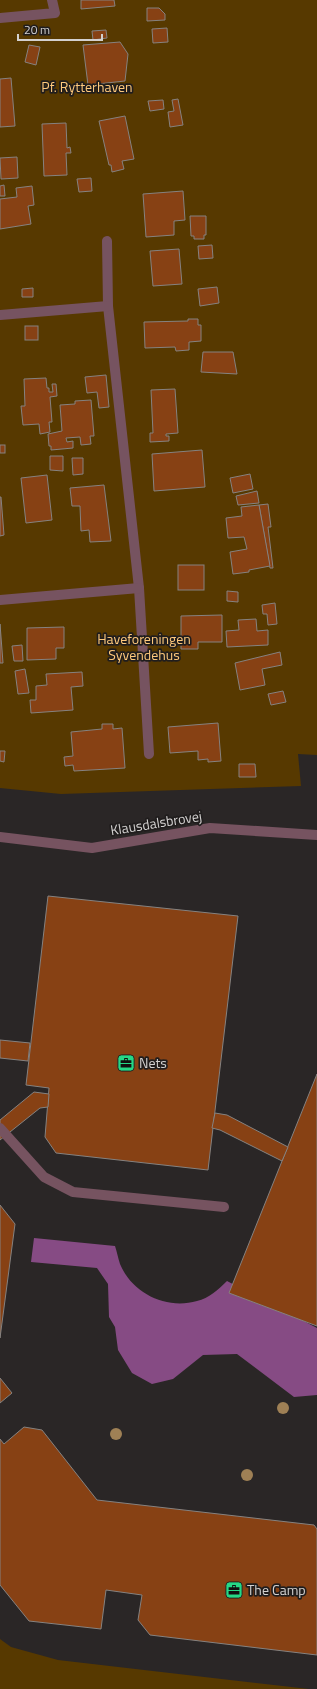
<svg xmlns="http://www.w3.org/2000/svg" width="317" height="1689" font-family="'Titillium Web',sans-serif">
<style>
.green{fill:#573900}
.water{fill:#864b84}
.building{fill:#874114;stroke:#858280}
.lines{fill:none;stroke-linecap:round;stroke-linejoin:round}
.service{stroke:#765360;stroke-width:10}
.minor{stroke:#765360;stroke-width:10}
.tree{fill:#9f8055}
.labels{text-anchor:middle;stroke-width:3.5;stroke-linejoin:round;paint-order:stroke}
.park-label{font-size:14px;fill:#fec97c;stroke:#201d1d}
.street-label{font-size:14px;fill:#d3d1d0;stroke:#201d1d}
.poi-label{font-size:14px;fill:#d3d1d0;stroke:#201d1d;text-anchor:start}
</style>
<rect width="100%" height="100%" fill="#2a2626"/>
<g class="green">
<path d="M 0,0 L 317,0 L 317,755 L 298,754 L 301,786 L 61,794 L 0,788 Z"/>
<path d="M 0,1639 L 11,1647 L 58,1660 L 309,1689 L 0,1689 Z"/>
</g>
<path class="water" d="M 34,1238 L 115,1246 C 117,1252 118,1258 120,1264 C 132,1293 166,1310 197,1301 C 209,1298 218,1290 227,1281 L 317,1328 L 317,1395 L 294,1397 L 237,1354 L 203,1355 L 173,1379 L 152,1384 L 132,1373 L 118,1350 L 115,1327 L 109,1317 L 108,1284 L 97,1268 L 31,1262 Z"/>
<g class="building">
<path d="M 81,0 L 114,0 L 115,6 L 81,9 Z"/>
<path d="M 147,8 L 159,8 L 165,14 L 165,20 L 147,21 Z"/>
<path d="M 167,28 L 168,42 L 153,43 L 152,29 Z"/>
<path d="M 106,30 L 107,38 L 93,40 L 92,31 Z"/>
<path d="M 120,42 L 128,54 L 125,81 L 88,85 L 83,45 Z"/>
<path d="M 29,45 L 40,47 L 36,65 L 25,62 Z"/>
<path d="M 11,78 L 15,126 L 0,127 L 0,79 Z"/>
<path d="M 178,99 L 183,125 L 170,127 L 168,112 L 174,111 L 172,100 Z"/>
<path d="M 163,100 L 164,109 L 150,111 L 148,101 Z"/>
<path d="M 125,116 L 134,159 L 122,161 L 124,169 L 112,172 L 111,165 L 109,165 L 99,121 Z"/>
<path d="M 66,123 L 67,148 L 70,147 L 71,153 L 66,153 L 67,175 L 44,176 L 42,124 Z"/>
<path d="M 17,157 L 18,178 L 1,179 L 0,158 Z"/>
<path d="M 91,178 L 92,191 L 79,192 L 77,179 Z"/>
<path d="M 4,185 L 5,196 L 0,196 L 0,186 Z"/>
<path d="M 32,186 L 34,205 L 28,206 L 31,224 L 0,229 L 0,199 L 17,197 L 16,188 Z"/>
<path d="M 183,191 L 185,220 L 174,221 L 174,235 L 146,237 L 143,194 Z"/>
<path d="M 190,216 L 206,216 L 206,235 L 204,235 L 204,239 L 194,239 L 194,236 L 191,236 Z"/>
<path d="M 212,245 L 213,258 L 199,259 L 198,246 Z"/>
<path d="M 179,249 L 182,284 L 153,286 L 150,251 Z"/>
<path d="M 217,287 L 219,303 L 200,306 L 198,289 Z"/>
<path d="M 33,288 L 33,297 L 22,297 L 22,289 Z"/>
<path d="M 188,319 L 198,319 L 198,325 L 201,325 L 201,341 L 189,342 L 189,350 L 176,351 L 175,347 L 145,348 L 144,322 L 188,321 Z"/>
<rect x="25" y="326" width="13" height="14"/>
<path d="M 203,352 L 233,352 L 237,374 L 201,372 Z"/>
<path d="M 106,375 L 109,407 L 99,408 L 97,392 L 87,393 L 85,377 Z"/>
<path d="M 46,378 L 47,388 L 49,388 L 49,392 L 53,392 L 52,384 L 56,384 L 57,396 L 50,397 L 52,422 L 49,422 L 50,432 L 40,434 L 39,424 L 23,425 L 21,406 L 25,406 L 24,379 Z"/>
<path d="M 175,389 L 178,433 L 166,434 L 166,436 L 169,436 L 169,441 L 150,442 L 150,433 L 153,433 L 151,390 Z"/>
<path d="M 91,400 L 94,436 L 90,436 L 91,444 L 81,445 L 80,437 L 66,438 L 67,442 L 73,441 L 73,448 L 51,450 L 51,446 L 49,446 L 48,434 L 62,431 L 60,405 L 75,404 L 75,401 Z"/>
<rect x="0" y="445" width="5" height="8"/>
<path d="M 202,450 L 205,487 L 154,491 L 152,454 Z"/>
<path d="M 50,456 L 63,456 L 63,471 L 50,470 Z"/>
<path d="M 72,458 L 83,458 L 83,474 L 73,475 Z"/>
<path d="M 250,474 L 253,489 L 233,493 L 230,478 Z"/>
<path d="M 47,475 L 52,520 L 26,523 L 21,478 Z"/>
<path d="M 104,485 L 111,541 L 90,542 L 89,530 L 81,531 L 80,506 L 72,506 L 70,488 Z"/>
<path d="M 257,491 L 259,503 L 238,505 L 236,496 Z"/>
<path d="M 0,497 L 1,497 L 4,535 L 0,536 Z"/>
<path d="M 268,504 L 271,527 L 268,527 L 273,568 L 270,568 L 259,505 Z"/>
<path d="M 259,505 L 270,566 L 249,570 L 249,572 L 233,574 L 230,552 L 247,549 L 244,537 L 228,538 L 226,518 L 242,516 L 241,507 Z"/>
<rect x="178" y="565" width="26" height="25"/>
<path d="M 227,591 L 238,592 L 238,602 L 227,601 Z"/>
<path d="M 275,603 L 277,624 L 268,625 L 267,614 L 263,614 L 262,605 Z"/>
<path d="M 222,615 L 222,642 L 198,642 L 198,649 L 181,649 L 181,616 Z"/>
<path d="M 256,619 L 257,631 L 268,630 L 268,645 L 227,647 L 226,631 L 239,630 L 238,620 Z"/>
<path d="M 0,624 L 3,663 L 0,663 Z"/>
<path d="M 64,627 L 64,648 L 56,648 L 56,659 L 27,660 L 27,628 Z"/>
<path d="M 22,645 L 23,661 L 14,661 L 12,646 Z"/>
<path d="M 280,652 L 282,665 L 262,669 L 265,685 L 240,690 L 235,663 Z"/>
<path d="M 25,669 L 29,693 L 18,694 L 15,671 Z"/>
<path d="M 82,672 L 83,686 L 71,687 L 73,710 L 31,713 L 30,700 L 36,700 L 36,686 L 47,685 L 46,674 Z"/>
<path d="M 283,691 L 286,702 L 271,705 L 268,694 Z"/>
<path d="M 218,723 L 221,761 L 208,762 L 208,759 L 198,760 L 198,751 L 170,753 L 168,727 Z"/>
<path d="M 102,724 L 113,724 L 113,729 L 122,728 L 125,768 L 74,771 L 73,765 L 65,766 L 64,757 L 73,756 L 71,732 L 102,729 Z"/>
<path d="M 0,751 L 5,751 L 4,762 L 0,761 Z"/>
<path d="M 239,764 L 255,764 L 256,777 L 239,777 Z"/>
<path d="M 48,896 L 238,916 L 208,1170 L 56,1153 L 45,1137 L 49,1088 L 26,1085 Z"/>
<path d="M 0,1040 L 30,1043 L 28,1061 L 0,1058 Z"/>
<path d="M 317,1074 L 317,1326 L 229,1293 Z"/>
<path d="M 34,1092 L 49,1094 L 48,1107 L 40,1108 L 0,1140 L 0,1120 Z"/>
<path d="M 215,1113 L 227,1115 L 288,1147 L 282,1161 L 220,1130 L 212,1128 Z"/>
<path d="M 0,1205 L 15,1224 L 0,1338 Z"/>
<path d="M 0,1378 L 12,1393 L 0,1403 Z"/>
<path d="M 24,1427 L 42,1430 L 97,1500 L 314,1525 L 317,1529 L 317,1655 L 150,1635 L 138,1620 L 142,1595 L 106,1590 L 101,1629 L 29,1621 L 0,1585 L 0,1439 L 4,1444 Z"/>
</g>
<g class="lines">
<g class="service">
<path d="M 0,18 L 55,13 L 52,0"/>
<path d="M 107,241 L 108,306 L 139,588 L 149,754"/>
<path d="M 0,315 L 108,306"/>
<path d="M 0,600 L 139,588"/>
<path d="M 0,1128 L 44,1177 L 73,1192 L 224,1207"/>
</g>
<path class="minor" d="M 0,837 L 92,848 L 210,828 L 317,835"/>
</g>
<g class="tree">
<circle cx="283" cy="1408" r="6"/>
<circle cx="116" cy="1434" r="6"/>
<circle cx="247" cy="1475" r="6"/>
</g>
<defs>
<g id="office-square" transform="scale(0.9)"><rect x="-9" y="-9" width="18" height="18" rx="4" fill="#25d886" stroke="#201d1d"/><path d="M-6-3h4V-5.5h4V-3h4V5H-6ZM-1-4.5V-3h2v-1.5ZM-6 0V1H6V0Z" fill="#111"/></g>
</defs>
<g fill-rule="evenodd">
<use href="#office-square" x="126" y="1063"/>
<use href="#office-square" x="234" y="1590"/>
</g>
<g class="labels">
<g class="park-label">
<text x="87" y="92">Pf. Rytterhaven</text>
<text x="144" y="644">Haveforeningen<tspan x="144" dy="16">Syvendehus</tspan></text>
</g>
<g class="street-label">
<text transform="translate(156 823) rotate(-9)" y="5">Klausdalsbrovej</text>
</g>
<g class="poi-label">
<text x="139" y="1068">Nets</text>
<text x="247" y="1595">The Camp</text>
</g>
</g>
<path d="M18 34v6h84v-6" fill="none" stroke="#d3d1d0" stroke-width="2"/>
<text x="24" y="34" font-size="12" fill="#d3d1d0" stroke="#201d1d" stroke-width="3" paint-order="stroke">20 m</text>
</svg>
